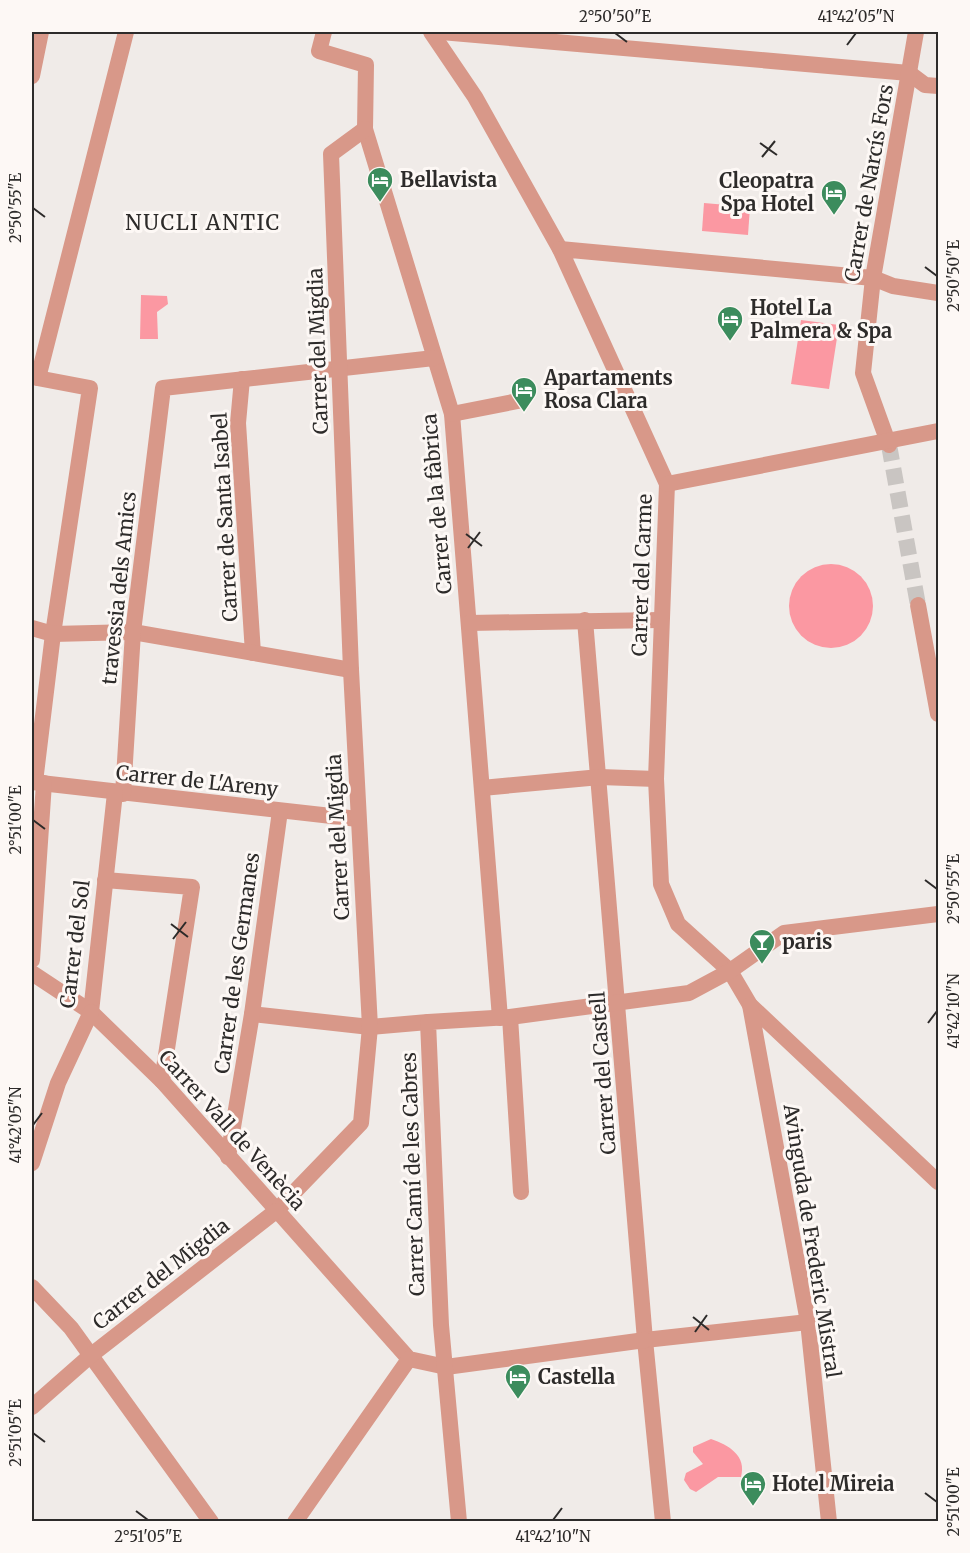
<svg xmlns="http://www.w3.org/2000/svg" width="970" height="1553" font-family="Merriweather,serif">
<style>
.water{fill:#fb98a2}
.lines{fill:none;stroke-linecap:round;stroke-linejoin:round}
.minor-tunnel{stroke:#c9c5c2;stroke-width:16;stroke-dasharray:16 8;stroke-linecap:butt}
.pedestrian{stroke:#d89889;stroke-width:16}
.minor{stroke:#d89889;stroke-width:16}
.ticks{fill:none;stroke:#2d2b2a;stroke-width:2}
.labels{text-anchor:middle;stroke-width:6;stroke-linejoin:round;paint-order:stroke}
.poi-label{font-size:20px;font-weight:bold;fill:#2d2b2a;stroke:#fdf8f5;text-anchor:start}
.street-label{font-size:20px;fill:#2d2b2a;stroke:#fdf8f5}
.neighbourhood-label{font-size:21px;letter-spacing:1.5px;fill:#2d2b2a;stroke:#fdf8f5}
.neatline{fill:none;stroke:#2d2b2a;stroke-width:2}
.ticks-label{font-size:15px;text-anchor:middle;fill:#2d2b2a}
</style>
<rect width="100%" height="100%" fill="#f0ebe8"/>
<g class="water">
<path d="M 704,203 L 750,207 L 748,235 L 702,231 Z"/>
<path d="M 141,295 L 167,296 L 168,304 L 157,312 L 158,339 L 140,339 Z"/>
<path d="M 801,320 L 839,325 L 829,389 L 791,384 Z"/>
<circle cx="831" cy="606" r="42"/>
<path d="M 711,1439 C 729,1445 747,1456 741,1477 L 718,1477 L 696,1492 L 690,1489 L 684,1480 L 686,1473 L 703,1464 L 693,1452 L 693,1447 Z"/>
</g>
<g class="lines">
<path class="minor-tunnel" d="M 889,445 L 918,605"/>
<g class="pedestrian">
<path d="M 324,32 L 319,51 L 366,65 L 365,129 L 452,414 L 500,1018"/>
<path d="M 431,32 L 475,97 L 560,249"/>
<path d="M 441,32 L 909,73 L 925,85 L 938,86"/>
<path d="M 32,76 L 41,32"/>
<path d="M 32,377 L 90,388 L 53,634 L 35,782"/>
<path d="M 38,378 L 126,32"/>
<path d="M 242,379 L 238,423 L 253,653"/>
<path d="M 452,414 L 518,401"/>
<path d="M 585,620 L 645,1340 L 663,1522"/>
<path d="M 469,623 L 660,620"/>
<path d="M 32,628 L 53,634 L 133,632 L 351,670"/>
<path d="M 32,782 L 358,819"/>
<path d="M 482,788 L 600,777 L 656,779"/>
<path d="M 123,794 L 133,632 L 163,388 L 434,358"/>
<path d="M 105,880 L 192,887 L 162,1081"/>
<path d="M 32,960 L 44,783"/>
<path d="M 91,1012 L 115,793"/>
<path d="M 252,1014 L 370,1027 L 428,1022"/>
<path d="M 228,1157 L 252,1014 L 280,811"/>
<path d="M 276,1211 L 361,1123 L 370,1027 L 351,670 L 331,154 L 365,129"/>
<path d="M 645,1340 L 808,1322"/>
</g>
<g class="minor">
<path d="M 938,293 L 893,286 L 873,278 L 560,249 L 667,484 L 656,779 L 661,884 L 678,924 L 730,971 L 750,1005 L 938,1182"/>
<path d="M 889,445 L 863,373 L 873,278 L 916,32"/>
<path d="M 667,484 L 938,431"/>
<path d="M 918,605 L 938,714"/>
<path d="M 32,973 L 91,1012 L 162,1081 L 409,1359 L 446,1367 L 645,1340"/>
<path d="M 750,1005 L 808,1322 L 829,1522"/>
<path d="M 510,1017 L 521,1192"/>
<path d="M 32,1163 L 58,1083 L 91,1012"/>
<path d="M 32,1287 L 71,1328 L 211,1522"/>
<path d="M 32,1407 L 90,1356 L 276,1211"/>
<path d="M 295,1522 L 409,1359"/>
<path d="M 459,1522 L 441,1325 L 428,1022 L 510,1017 L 689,993 L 730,971 L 784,933 L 938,914"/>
</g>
</g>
<path class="ticks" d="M 615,33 L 627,42M 847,45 L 856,33M 760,143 L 777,155M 762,157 L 775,141M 33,208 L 45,217M 925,267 L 937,276M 466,534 L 482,546M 468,548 L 480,532M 33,820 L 45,829M 925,880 L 937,889M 171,924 L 188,937M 173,939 L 186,922M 928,1023 L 937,1011M 33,1125 L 42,1113M 693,1317 L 709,1330M 695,1332 L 707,1315M 33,1433 L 45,1442M 925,1493 L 937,1502M 136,1511 L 148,1520M 553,1520 L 562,1508"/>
<defs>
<g id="hotel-pin" transform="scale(1.35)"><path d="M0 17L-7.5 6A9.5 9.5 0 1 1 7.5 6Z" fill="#3c8c5d" stroke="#fdf8f5"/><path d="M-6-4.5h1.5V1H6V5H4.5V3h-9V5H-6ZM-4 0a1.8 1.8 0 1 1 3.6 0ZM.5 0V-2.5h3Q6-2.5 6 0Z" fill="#fff"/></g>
<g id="bar-pin" transform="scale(1.35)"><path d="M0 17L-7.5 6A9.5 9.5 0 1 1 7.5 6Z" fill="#3c8c5d" stroke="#fdf8f5"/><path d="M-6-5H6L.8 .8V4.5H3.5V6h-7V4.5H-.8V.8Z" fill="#fff"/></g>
</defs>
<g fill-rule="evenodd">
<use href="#hotel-pin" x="380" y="180"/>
<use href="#hotel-pin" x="834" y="193"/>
<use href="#hotel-pin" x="730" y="319"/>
<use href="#hotel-pin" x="524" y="390"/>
<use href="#bar-pin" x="762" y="942"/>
<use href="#hotel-pin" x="518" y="1377"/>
<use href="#hotel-pin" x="753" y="1484"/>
</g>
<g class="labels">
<g class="poi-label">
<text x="400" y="187">Bellavista</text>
<text x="814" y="188" text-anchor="end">Cleopatra<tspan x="814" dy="23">Spa Hotel</tspan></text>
<text x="750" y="315">Hotel La<tspan x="750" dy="23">Palmera &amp; Spa</tspan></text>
<text x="544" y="385">Apartaments<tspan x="544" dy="23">Rosa Clara</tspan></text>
<text x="782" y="949">paris</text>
<text x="538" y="1384">Castella</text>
<text x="772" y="1491">Hotel Mireia</text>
</g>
<g class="street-label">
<text transform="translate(869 183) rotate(-80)" y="7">Carrer de Narcís Fors</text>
<text transform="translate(318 351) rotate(-92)" y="7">Carrer del Migdia</text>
<text transform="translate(437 504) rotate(-95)" y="7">Carrer de la fàbrica</text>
<text transform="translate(225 517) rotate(-93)" y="7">Carrer de Santa Isabel</text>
<text transform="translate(642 575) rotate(-88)" y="7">Carrer del Carme</text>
<text transform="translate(119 588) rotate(-84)" y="7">travessia dels Amics</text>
<text transform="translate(197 781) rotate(6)" y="7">Carrer de L'Areny</text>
<text transform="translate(338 837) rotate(-93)" y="7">Carrer del Migdia</text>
<text transform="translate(75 944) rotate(-83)" y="7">Carrer del Sol</text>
<text transform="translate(237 963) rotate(-82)" y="7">Carrer de les Germanes</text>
<text transform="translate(603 1073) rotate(-94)" y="7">Carrer del Castell</text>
<text transform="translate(232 1130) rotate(48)" y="7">Carrer Vall de Venècia</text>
<text transform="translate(413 1174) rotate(-92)" y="7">Carrer Camí de les Cabres</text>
<text transform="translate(812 1241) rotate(81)" y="7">Avinguda de Frederic Mistral</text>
<text transform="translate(161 1274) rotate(-38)" y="7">Carrer del Migdia</text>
</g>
<g class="neighbourhood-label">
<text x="203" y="230">NUCLI ANTIC</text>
</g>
</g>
<rect width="970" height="1553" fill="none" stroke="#fdf8f5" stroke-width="66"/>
<rect x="33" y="33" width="904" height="1487" class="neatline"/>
<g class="ticks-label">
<text x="615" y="22">2°50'50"E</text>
<text x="856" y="22">41°42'05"N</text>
<text transform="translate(16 208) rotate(-90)" y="5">2°50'55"E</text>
<text transform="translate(954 276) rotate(-90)" y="5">2°50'50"E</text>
<text transform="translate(16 820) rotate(-90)" y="5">2°51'00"E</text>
<text transform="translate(954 889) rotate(-90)" y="5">2°50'55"E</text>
<text transform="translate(954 1011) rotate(-90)" y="5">41°42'10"N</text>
<text transform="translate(16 1125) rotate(-90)" y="5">41°42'05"N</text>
<text transform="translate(16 1433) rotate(-90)" y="5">2°51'05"E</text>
<text transform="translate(954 1502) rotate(-90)" y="5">2°51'00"E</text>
<text x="148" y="1542">2°51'05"E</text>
<text x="553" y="1542">41°42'10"N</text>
</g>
</svg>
